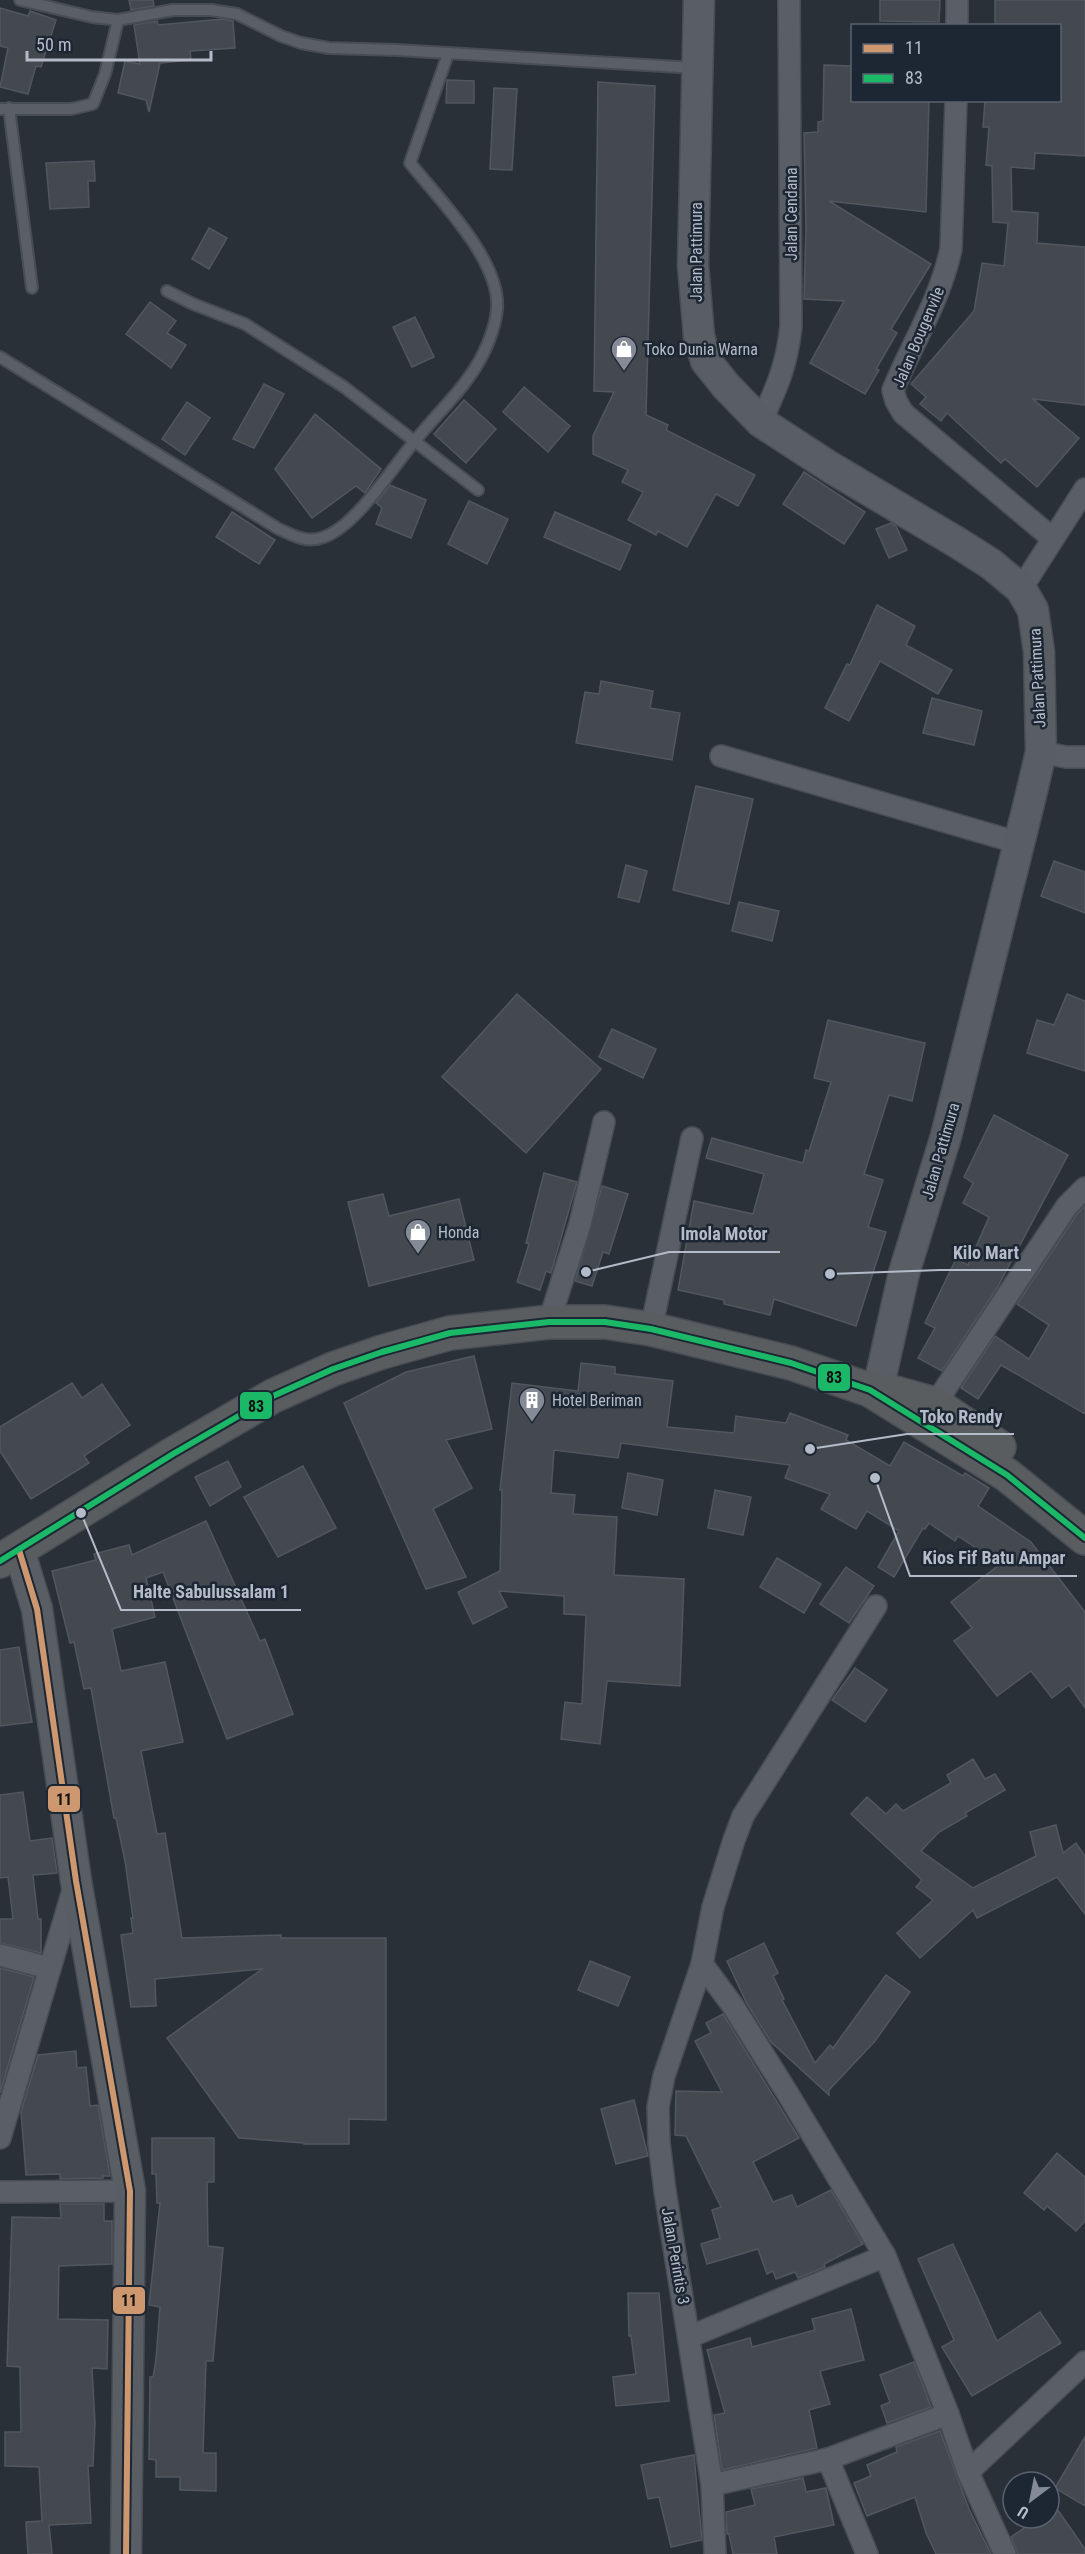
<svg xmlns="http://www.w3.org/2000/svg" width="1085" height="2554" font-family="'Roboto Condensed',sans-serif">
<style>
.building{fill:#444950;stroke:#52575f;stroke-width:1.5}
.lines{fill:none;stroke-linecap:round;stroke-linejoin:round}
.lane-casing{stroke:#484c53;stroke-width:14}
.street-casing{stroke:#484c53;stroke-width:24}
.secondary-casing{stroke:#484c53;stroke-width:33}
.highway-casing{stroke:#474c53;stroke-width:36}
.lane{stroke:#5a5e66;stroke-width:10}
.street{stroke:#5a5e66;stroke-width:21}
.secondary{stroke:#595d64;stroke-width:30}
.highway{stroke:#5a5d60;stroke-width:33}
.bus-1-casing{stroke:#1d2633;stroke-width:10}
.bus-2-casing{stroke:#1d2633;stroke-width:10}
.bus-1{stroke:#cd976f;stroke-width:6}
.bus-2{stroke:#1ab867;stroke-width:6}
.labels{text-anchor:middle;stroke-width:5;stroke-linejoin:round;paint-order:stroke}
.street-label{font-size:16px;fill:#b4bcc9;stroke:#1d2633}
.poi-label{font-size:16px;fill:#b4bcc9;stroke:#1d2633;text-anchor:start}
.leader{fill:none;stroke:#b4bcc9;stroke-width:2}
.callout-dot{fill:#b4bcc9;stroke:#1d2633;stroke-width:2}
.callout-label{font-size:18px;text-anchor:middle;font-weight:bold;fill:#b4bcc9;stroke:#1d2633;stroke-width:5;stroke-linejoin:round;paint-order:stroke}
.line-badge{stroke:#1d2633;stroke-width:2}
.pale-badge-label{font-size:16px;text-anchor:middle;font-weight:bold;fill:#111}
</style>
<rect width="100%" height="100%" fill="#2a3038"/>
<g class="building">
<path d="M 129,0 L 153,0 L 154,6 L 131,10 Z"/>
<path d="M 880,0 L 940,0 L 939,22 L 880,21 Z"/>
<path d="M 995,0 L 1085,0 L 1085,156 L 1035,153 L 1034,169 L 1011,167 L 1012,211 L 1038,213 L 1037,243 L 1085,247 L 1085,405 L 1033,399 L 1079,438 L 1037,487 L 1005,459 L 1001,463 L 947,413 L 941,421 L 920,404 L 926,397 L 911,384 L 974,311 L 982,263 L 1004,266 L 1008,223 L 993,222 L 992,166 L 986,165 L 989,127 L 983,127 L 985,100 L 1059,100 L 1059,26 L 995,26 Z"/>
<path d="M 0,8 L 28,16 L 30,11 L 56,20 L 41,67 L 36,66 L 28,94 L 0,87 L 8,48 L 0,46 Z"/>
<path d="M 223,19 L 233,21 L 235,48 L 190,51 L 191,60 L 160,63 L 149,112 L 146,100 L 118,93 L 125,61 L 140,64 L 134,25 L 157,21 L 158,25 Z"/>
<path d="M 824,65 L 852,66 L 852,100 L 929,100 L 926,212 L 829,201 L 931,264 L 891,329 L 897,333 L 876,369 L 879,370 L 865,394 L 810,363 L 844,301 L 804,299 L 806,227 L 804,133 L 818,132 L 818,122 L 823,121 Z"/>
<path d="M 447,80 L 474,81 L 474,103 L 446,103 Z"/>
<path d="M 598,82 L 655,86 L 646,415 L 668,425 L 666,430 L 755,475 L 738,506 L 716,494 L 687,547 L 658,531 L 656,535 L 628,520 L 643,492 L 622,482 L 628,470 L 593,454 L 593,436 L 614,392 L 594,391 Z"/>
<path d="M 494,88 L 517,89 L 512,170 L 490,169 Z"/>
<path d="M 94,161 L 95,181 L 88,181 L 89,207 L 50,209 L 46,163 Z"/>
<path d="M 209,228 L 227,238 L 209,269 L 192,259 Z"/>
<path d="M 150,302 L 176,321 L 167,333 L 186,345 L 171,368 L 126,334 Z"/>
<path d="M 415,317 L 434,357 L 412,367 L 393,327 Z"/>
<path d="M 264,384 L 284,394 L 254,448 L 233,439 Z"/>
<path d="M 524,387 L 570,426 L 548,452 L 503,412 Z"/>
<path d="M 464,400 L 496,429 L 466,463 L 434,434 Z"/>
<path d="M 187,402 L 210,418 L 185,455 L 162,439 Z"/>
<path d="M 315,414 L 381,469 L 365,493 L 356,486 L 312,518 L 275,469 Z"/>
<path d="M 804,472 L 865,512 L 844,544 L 783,504 Z"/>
<path d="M 390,485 L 426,500 L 411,538 L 376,524 L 382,508 L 376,503 Z"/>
<path d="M 469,501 L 508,519 L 487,564 L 448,544 Z"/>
<path d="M 232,512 L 275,540 L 259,564 L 216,537 Z"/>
<path d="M 555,512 L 631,545 L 620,570 L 544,537 Z"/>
<path d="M 891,523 L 896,526 L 907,550 L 889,558 L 876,529 Z"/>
<path d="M 877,605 L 915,626 L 906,645 L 952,670 L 938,694 L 880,661 L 849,721 L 825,708 L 847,664 L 850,665 Z"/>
<path d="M 601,681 L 653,691 L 650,708 L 680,713 L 672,760 L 576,743 L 585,692 L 599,694 Z"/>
<path d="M 932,698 L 982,711 L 974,745 L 923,733 Z"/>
<path d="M 696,786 L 753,799 L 729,904 L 673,890 Z"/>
<path d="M 1054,861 L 1085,872 L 1085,913 L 1041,896 Z"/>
<path d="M 626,865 L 647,871 L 639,902 L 618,897 Z"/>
<path d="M 739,902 L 779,911 L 772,941 L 732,931 Z"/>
<path d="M 517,994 L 601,1069 L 526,1153 L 442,1077 Z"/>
<path d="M 1067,994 L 1085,1001 L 1085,1071 L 1027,1053 L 1037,1020 L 1054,1025 Z"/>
<path d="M 828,1020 L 925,1043 L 912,1101 L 889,1095 L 864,1174 L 883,1180 L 868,1227 L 886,1232 L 856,1326 L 774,1299 L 770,1315 L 724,1304 L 724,1300 L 678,1290 L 694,1201 L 753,1214 L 764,1174 L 706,1158 L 712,1138 L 803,1163 L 806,1150 L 809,1151 L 831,1082 L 814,1078 Z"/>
<path d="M 612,1029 L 656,1049 L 643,1078 L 599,1057 Z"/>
<path d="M 994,1115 L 1068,1155 L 997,1288 L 942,1371 L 918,1358 L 935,1328 L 925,1323 L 956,1259 L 968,1265 L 989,1217 L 963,1203 L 973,1183 L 964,1177 Z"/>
<path d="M 544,1173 L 577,1182 L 551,1273 L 546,1271 L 540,1290 L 517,1282 L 529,1244 L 526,1243 Z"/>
<path d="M 602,1186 L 628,1194 L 609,1254 L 603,1252 L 592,1286 L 575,1281 Z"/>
<path d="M 383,1194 L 389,1216 L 459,1199 L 474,1260 L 369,1286 L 348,1202 Z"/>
<path d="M 1085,1206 L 1085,1414 L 1001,1365 L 978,1399 L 961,1388 L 995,1336 L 1029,1359 L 1049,1325 L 1017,1304 L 1077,1214 Z"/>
<path d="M 474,1356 L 492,1429 L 446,1440 L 472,1488 L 433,1509 L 466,1577 L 426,1589 L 344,1403 L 406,1372 Z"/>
<path d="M 581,1363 L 615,1367 L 615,1374 L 673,1381 L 667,1427 L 734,1433 L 736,1416 L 786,1423 L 790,1413 L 848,1435 L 846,1440 L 890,1466 L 904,1442 L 963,1476 L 965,1473 L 989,1488 L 978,1506 L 1031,1542 L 1085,1612 L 1085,1708 L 1069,1685 L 1052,1698 L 1031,1671 L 997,1696 L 954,1641 L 972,1628 L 951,1602 L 1000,1564 L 958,1536 L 955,1541 L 929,1523 L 925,1529 L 923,1528 L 894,1577 L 878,1567 L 899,1531 L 867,1511 L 856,1529 L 821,1509 L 830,1494 L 785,1478 L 790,1465 L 621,1443 L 618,1458 L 554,1450 L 551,1493 L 575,1495 L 573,1514 L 617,1517 L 614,1575 L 684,1579 L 680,1686 L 607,1681 L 600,1744 L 561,1739 L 565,1702 L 582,1704 L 586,1615 L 564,1614 L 564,1596 L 499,1591 L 507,1607 L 473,1624 L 458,1592 L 500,1571 L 502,1490 L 500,1490 L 512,1383 L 578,1391 Z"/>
<path d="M 72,1383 L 82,1398 L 102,1384 L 130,1425 L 84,1456 L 89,1463 L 31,1499 L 0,1451 L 0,1427 Z"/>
<path d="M 228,1461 L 241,1487 L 210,1506 L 195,1477 Z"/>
<path d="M 303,1466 L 336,1528 L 278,1557 L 244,1497 Z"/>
<path d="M 628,1473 L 663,1480 L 657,1515 L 622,1508 Z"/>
<path d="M 715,1490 L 751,1497 L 743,1535 L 708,1528 Z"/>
<path d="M 206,1521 L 260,1641 L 265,1639 L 293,1714 L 227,1739 L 163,1572 L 146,1578 L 155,1617 L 112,1629 L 121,1671 L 165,1662 L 183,1742 L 141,1751 L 157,1834 L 165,1833 L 182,1938 L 281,1935 L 281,1938 L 386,1938 L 386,2120 L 349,2119 L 349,2144 L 304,2144 L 304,2143 L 239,2138 L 167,2038 L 262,1969 L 155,1979 L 156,2006 L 131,2007 L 121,1935 L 133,1933 L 131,1918 L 133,1918 L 125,1861 L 116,1818 L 114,1818 L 91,1688 L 84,1689 L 74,1642 L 70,1643 L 52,1571 L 96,1560 L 94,1554 L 129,1545 L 132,1555 Z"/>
<path d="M 777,1558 L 821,1584 L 804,1613 L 760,1587 Z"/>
<path d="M 846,1567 L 874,1586 L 849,1623 L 820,1604 Z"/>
<path d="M 19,1647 L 32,1722 L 0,1726 L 0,1650 Z"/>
<path d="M 855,1668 L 887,1690 L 865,1722 L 832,1700 Z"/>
<path d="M 973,1759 L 985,1779 L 995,1774 L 1005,1790 L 965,1813 L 967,1816 L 939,1832 L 921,1851 L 973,1888 L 1036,1856 L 1030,1832 L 1056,1825 L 1063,1853 L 1076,1843 L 1085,1856 L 1085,1914 L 1057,1877 L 977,1918 L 973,1910 L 920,1958 L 897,1933 L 933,1900 L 916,1887 L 922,1880 L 851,1814 L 867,1797 L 886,1814 L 896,1804 L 903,1811 L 951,1783 L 947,1775 Z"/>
<path d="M 23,1792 L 30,1841 L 52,1838 L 57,1873 L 33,1875 L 38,1919 L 41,1919 L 41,1953 L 0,1943 L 0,1919 L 13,1919 L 8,1877 L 0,1878 L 0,1795 Z"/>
<path d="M 764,1943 L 778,1973 L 773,1976 L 784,1999 L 782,2000 L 815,2063 L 830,2045 L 833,2048 L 886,1975 L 910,1992 L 875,2041 L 829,2090 L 829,2095 L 771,2042 L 746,2002 L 727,1961 Z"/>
<path d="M 590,1961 L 630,1977 L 618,2006 L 578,1990 Z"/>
<path d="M 0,1968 L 34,1977 L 0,2093 Z"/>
<path d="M 723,2014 L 799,2138 L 753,2162 L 773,2202 L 792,2195 L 797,2207 L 831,2190 L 863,2244 L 824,2264 L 825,2267 L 798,2278 L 795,2272 L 776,2279 L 773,2271 L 767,2274 L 758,2249 L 707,2264 L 701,2244 L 720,2238 L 712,2210 L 721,2207 L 686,2136 L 675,2135 L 676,2091 L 722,2092 L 695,2041 L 711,2033 L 706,2023 Z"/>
<path d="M 76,2051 L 77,2068 L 86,2067 L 90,2106 L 98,2105 L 110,2176 L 103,2176 L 103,2178 L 60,2179 L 60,2174 L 26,2175 L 21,2112 L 38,2055 Z"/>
<path d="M 634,2100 L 648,2156 L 616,2164 L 601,2109 Z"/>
<path d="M 152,2138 L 214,2138 L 214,2182 L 207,2182 L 208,2246 L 223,2248 L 213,2361 L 206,2361 L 203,2453 L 216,2453 L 216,2491 L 180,2490 L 180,2477 L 156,2477 L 156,2460 L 149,2459 L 150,2377 L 153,2377 L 156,2359 L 160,2307 L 149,2305 L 160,2203 L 157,2203 L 156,2174 L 152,2174 Z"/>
<path d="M 1057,2153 L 1085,2177 L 1085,2221 L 1076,2231 L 1047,2206 L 1044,2210 L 1024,2193 Z"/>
<path d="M 60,2204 L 104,2204 L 104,2221 L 112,2221 L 112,2264 L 59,2266 L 58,2319 L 108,2320 L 107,2369 L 92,2368 L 95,2423 L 93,2466 L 88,2466 L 91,2523 L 49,2525 L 52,2554 L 28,2554 L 26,2522 L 42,2521 L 39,2467 L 5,2466 L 5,2432 L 21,2432 L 20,2367 L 7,2366 L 12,2217 L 61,2218 Z"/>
<path d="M 953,2244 L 997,2341 L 1040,2312 L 1061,2343 L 972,2396 L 942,2347 L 954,2340 L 918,2259 Z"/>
<path d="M 628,2293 L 659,2293 L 669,2401 L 616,2406 L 613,2377 L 636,2374 L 631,2336 L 629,2336 Z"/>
<path d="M 851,2309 L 864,2360 L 820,2371 L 830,2404 L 809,2410 L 817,2448 L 722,2470 L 714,2415 L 725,2413 L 707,2350 L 750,2338 L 752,2347 L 815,2330 L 812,2319 Z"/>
<path d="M 914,2362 L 931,2407 L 887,2423 L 881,2406 L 890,2402 L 880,2375 Z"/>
<path d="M 940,2431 L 969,2509 L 991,2554 L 936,2554 L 926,2533 L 915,2497 L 867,2516 L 854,2483 L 871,2476 L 867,2465 L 897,2452 L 896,2447 Z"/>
<path d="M 1085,2437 L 1085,2506 L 1055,2488 Z"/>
<path d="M 694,2455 L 702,2540 L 671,2547 L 659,2497 L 648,2499 L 641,2465 Z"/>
<path d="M 803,2478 L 806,2492 L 826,2488 L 834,2525 L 774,2537 L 777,2554 L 733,2554 L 729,2534 L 727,2534 L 726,2512 L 755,2505 L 751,2489 Z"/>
<path d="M 1055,2506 L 1085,2549 L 1085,2554 L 1018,2554 L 1011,2537 L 1039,2518 L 1049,2518 L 1049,2511 Z"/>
</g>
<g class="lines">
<g class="lane-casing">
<g id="lane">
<path d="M 20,0 L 92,17 L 118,20 L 173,10 L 211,10 L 237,14 L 281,36 L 301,43 L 329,48 L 398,50 L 696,68"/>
<path d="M 9,108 L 32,288"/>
<path d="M 0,109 L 71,109 L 93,104 L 105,74 L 118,20"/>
<path d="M 167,291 L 193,304 L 245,324 L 344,387 L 478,490"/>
<path d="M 0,357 L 277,528 C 292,535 307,544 324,537 C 356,526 392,468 414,442 C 437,413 468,386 484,352 C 490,340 496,322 497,309 C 501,261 439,199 410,163 L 448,54"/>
</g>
</g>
<g class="street-casing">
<g id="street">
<path d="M 957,0 L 957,26"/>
<path d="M 956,100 L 951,249 C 940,300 913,342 893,390 L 896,401 L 903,413 L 1052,538"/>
<path d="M 761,422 C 777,387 787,365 791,326 L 789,0"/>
<path d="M 1021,589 L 1085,489"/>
<path d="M 1041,752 L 1066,757 L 1085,757"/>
<path d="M 721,756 L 1019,843"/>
<path d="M 549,1322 L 580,1224 L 604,1122"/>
<path d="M 651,1329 L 692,1138"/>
<path d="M 935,1404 L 1067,1206 L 1085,1188"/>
<path d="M 0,1955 L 49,1968"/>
<path d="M 702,1964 L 733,2006 L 788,2094 L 885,2256 L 948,2414 L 968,2472 L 1005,2554"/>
<path d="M 0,2138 L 74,1887"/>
<path d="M 0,2192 L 130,2191"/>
<path d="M 689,2337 L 885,2256"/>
<path d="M 828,2459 L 948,2414"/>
<path d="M 968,2472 L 1085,2362"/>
<path d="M 712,2485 L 828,2459 L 867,2554"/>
<path d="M 715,2554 L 712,2485 L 665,2191 L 659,2143 L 658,2107 L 664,2076 L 702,1964 L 713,1907 L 734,1840 L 743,1816 L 876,1606"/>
</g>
</g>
<g class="secondary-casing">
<g id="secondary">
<path d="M 699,0 L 693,265 L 699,336 L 706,361 L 726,386 L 761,422 L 830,467 L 958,543 L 991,564 L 1021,589 L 1033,610 L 1039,652 L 1041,752 L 1030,799 L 946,1136 L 904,1273 L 878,1389"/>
<path d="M 19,1550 L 37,1609 L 76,1881 L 130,2191 L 126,2554"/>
</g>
</g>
<g class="highway-casing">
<g id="highway">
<path d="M 888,1391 L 935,1404 L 999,1447"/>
<path d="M 0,1561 L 173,1454 L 273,1396 L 333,1369 L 382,1352 L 450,1333 L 549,1322 L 605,1322 L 651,1329 L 791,1363 L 870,1390 L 1007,1475 L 1085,1538"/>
</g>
</g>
<use href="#lane" class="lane"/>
<use href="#street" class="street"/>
<use href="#secondary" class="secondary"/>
<use href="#highway" class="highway"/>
<g class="bus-1-casing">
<path id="bus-1" d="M 19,1550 L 37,1609 L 76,1881 L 130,2191 L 126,2554"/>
</g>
<g class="bus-2-casing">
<path id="bus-2" d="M 0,1561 L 173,1454 L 273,1396 L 333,1369 L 382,1352 L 450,1333 L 549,1322 L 605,1322 L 651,1329 L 791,1363 L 870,1390 L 1007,1475 L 1085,1538"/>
</g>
<use href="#bus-1" class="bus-1"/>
<use href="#bus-2" class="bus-2"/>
</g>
<defs>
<g id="shop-pin" transform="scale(1.35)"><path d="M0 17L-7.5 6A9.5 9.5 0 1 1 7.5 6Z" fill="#848b96" stroke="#1d2633"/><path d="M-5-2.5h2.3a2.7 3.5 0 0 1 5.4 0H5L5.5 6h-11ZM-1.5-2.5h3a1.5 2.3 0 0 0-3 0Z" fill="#fff"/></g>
<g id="building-pin" transform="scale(1.35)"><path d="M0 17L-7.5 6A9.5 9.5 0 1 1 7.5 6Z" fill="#848b96" stroke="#1d2633"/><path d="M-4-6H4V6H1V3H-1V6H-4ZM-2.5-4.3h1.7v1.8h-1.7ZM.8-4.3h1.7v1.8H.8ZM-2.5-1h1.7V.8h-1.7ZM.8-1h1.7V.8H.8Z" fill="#fff"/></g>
</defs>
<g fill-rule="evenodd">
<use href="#shop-pin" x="624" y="349"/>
<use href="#shop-pin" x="418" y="1232"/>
<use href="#building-pin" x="532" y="1400"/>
</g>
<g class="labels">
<g class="street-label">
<text transform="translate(791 214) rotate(-90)" y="6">Jalan Cendana</text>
<text transform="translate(696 252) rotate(-90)" y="6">Jalan Pattimura</text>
<text transform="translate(918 337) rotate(-67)" y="6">Jalan Bougenvile</text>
<text transform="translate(1037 678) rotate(-93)" y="6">Jalan Pattimura</text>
<text transform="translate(940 1151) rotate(-74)" y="6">Jalan Pattimura</text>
<text transform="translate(676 2256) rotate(80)" y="6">Jalan Perintis 3</text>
</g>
<g class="poi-label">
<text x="644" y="355">Toko Dunia Warna</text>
<text x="438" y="1238">Honda</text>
<text x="552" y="1406">Hotel Beriman</text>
</g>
</g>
<path class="leader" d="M586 1272L669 1252H780M830 1274L940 1270H1031M810 1449L907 1434H1014M875 1478L910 1576H1077M81 1513L121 1610H301"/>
<g class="callout-dot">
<circle cx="586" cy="1272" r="6"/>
<circle cx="830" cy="1274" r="6"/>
<circle cx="810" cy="1449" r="6"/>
<circle cx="875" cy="1478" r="6"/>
<circle cx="81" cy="1513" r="6"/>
</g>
<g class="callout-label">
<text x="724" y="1240">Imola Motor</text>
<text x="986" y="1259">Kilo Mart</text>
<text x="961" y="1423">Toko Rendy</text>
<text x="994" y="1564">Kios Fif Batu Ampar</text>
<text x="211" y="1598">Halte Sabulussalam 1</text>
</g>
<g class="line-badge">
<rect x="817" y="1363" width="34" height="29" rx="6" fill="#1ab867"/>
<rect x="239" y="1391" width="34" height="29" rx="6" fill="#1ab867"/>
<rect x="47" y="1785" width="34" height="28" rx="6" fill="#cd976f"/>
<rect x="112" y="2286" width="34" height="29" rx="6" fill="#cd976f"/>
</g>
<g class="pale-badge-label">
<text x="834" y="1383">83</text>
<text x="256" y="1412">83</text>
<text x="64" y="1805">11</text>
<text x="129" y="2306">11</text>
</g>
<rect x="851" y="24" width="210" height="78" fill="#1d2633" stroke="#59626f" stroke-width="1.5"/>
<rect x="863" y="44" width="30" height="9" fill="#cd976f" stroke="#59626f" stroke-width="1.5"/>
<text x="905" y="54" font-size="18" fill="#b4bcc9">11</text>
<rect x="863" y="74" width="30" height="9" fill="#1ab867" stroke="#59626f" stroke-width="1.5"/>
<text x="905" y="84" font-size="18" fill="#b4bcc9">83</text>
<g transform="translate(1031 2500) rotate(212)"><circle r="28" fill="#1d2633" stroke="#59626f" stroke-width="1.5"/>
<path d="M0-4.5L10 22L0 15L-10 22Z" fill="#848b96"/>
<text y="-9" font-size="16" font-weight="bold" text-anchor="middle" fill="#b4bcc9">U</text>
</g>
<path d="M27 51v9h184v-9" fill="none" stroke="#b4bcc9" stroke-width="3"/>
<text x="36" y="51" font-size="18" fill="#b4bcc9" stroke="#1d2633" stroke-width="4.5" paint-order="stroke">50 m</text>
</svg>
